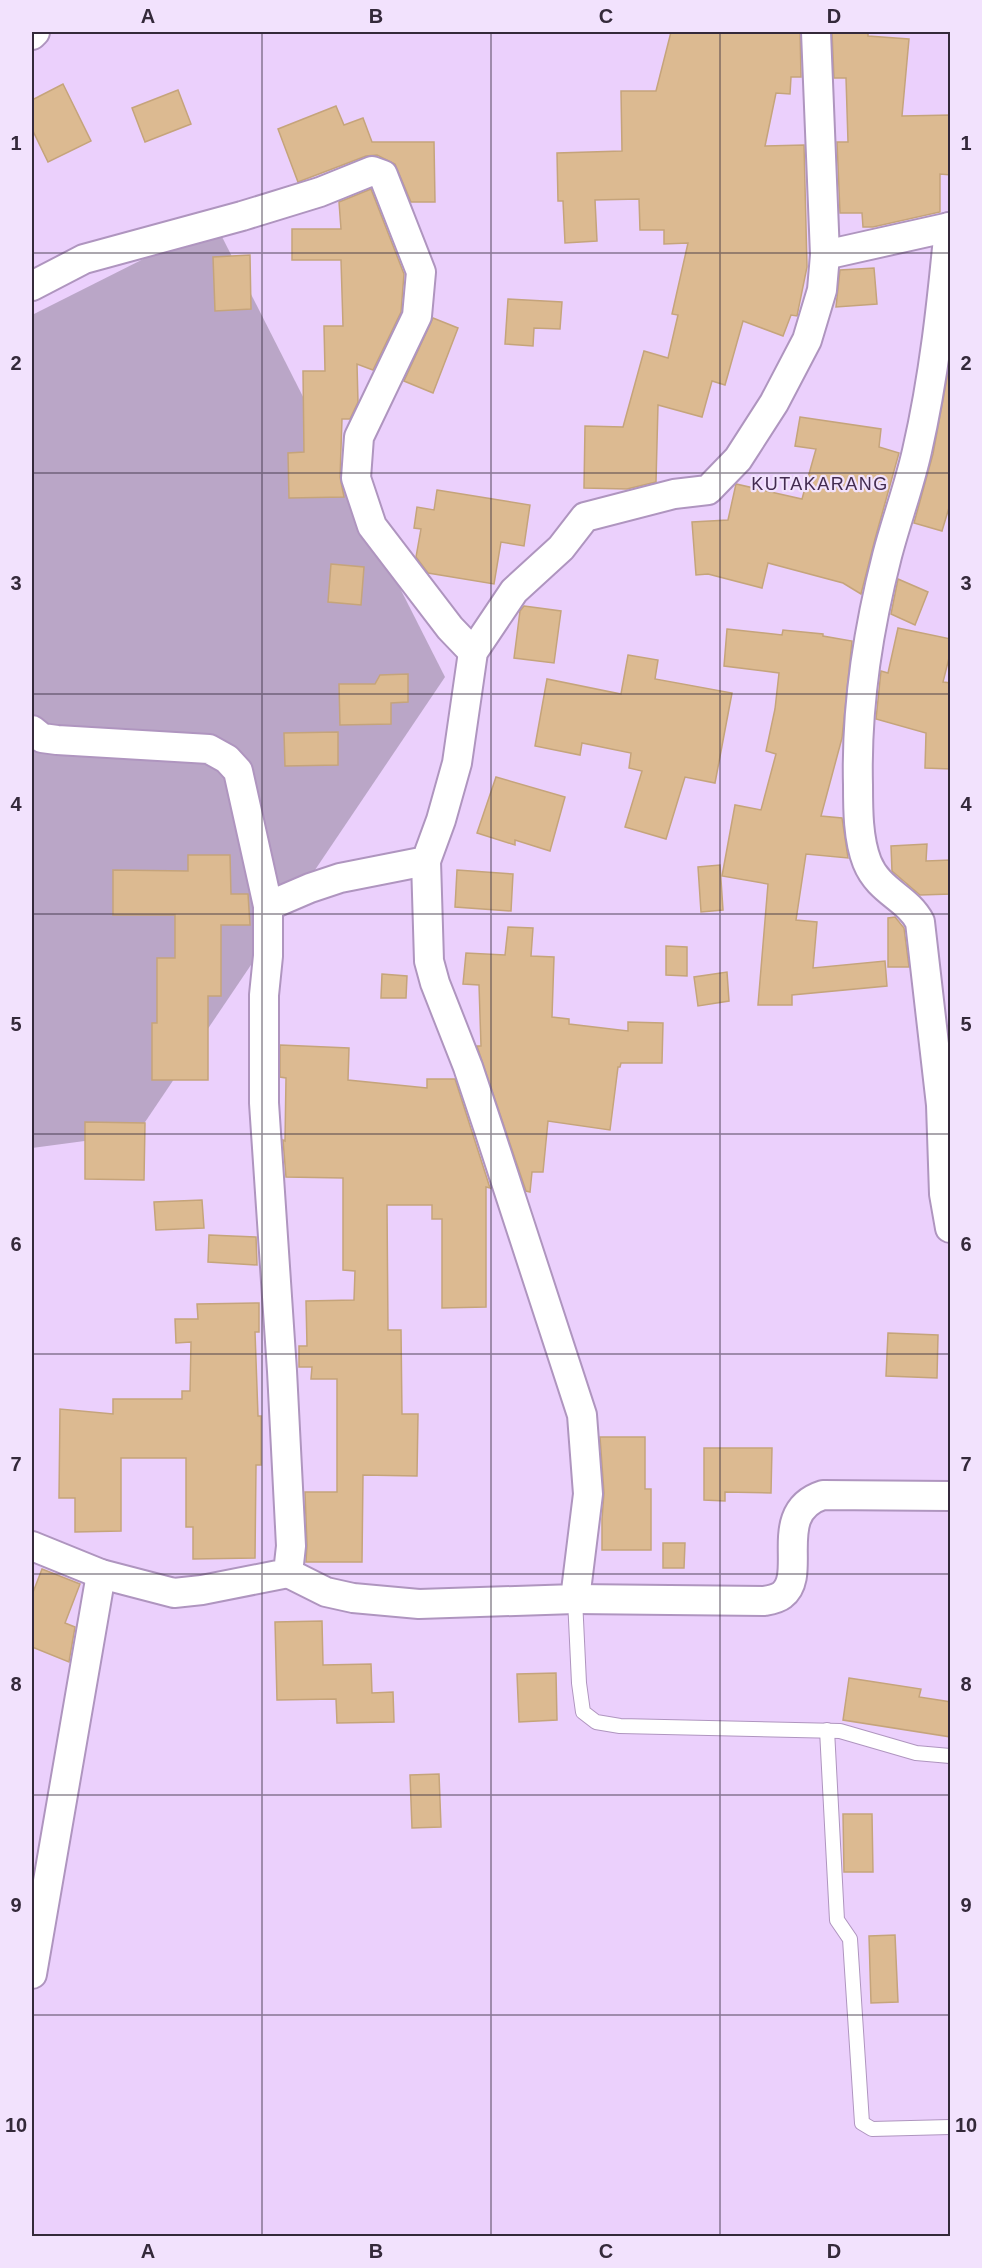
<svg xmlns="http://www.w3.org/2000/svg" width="982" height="2268" font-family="Arial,sans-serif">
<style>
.green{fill:#baa6c7}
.building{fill:#dcba91;stroke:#c5a47b;stroke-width:1.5}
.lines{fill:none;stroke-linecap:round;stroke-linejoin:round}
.service-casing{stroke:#af95bf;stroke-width:16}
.minor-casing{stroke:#af95bf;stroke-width:32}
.service{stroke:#fff;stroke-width:14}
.minor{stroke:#fff;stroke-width:28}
.grid{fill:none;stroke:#34293a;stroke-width:1.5;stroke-opacity:0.55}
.labels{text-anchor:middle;stroke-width:4.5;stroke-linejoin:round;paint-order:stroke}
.quarter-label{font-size:18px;letter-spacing:1.5px;fill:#432c50;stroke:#f2e2fd}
.neatline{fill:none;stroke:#34293a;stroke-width:2}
.grid-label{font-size:20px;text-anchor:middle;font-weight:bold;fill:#34293a}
</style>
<rect width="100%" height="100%" fill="#ebd0fc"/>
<path class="green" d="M 215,223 L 445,677 L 137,1134 L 32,1148 L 32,315 Z"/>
<g class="building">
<path d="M 671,32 L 800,32 L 801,77 L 791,77 L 790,94 L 776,93 L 765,146 L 804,145 L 807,267 L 797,316 L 791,315 L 783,336 L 743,321 L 725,385 L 712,381 L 702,417 L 658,405 L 656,482 L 627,489 L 584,488 L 585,426 L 623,427 L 644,351 L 668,358 L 678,315 L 672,314 L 688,243 L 664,244 L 664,230 L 640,230 L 639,199 L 595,200 L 597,241 L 565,243 L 563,201 L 558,201 L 557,153 L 622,151 L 621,91 L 656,91 Z"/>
<path d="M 832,32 L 868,32 L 868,36 L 909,39 L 902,116 L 951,115 L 951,175 L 940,174 L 940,212 L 873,227 L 863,227 L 862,213 L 840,213 L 837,142 L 848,142 L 846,78 L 834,78 Z"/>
<path d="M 63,84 L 91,141 L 48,162 L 32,129 L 32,100 Z"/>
<path d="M 178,90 L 191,124 L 145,142 L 132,108 Z"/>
<path d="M 336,106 L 344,125 L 363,118 L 372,142 L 434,142 L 435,202 L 411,202 L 395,164 L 377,155 L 366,156 L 298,182 L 278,129 Z"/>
<path d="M 371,189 L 404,274 L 401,312 L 373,370 L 357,364 L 358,402 L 350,419 L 342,419 L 340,477 L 344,497 L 289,498 L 288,453 L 304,452 L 303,371 L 325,371 L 324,326 L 343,326 L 341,260 L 292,260 L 292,229 L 341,229 L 339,202 Z"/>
<path d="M 250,255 L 251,309 L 215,311 L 213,257 Z"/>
<path d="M 874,268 L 877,304 L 836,307 L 840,270 Z"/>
<path d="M 508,299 L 562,302 L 560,329 L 534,328 L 533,346 L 505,344 Z"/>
<path d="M 433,318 L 458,328 L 433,393 L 404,381 Z"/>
<path d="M 949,367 L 951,501 L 942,531 L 914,523 L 933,454 Z"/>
<path d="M 800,417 L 881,429 L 879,447 L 899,453 L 875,539 L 861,594 L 843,583 L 768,563 L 762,588 L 708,574 L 696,575 L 692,522 L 728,520 L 736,484 L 802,499 L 816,449 L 795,446 Z"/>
<path d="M 437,490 L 530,505 L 524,546 L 501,542 L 494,584 L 428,573 L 416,557 L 421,529 L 414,528 L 417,507 L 434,510 Z"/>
<path d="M 331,564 L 364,567 L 361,605 L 328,602 Z"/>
<path d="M 898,579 L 928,592 L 915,625 L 891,614 Z"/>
<path d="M 524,606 L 561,611 L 554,663 L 514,658 L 520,611 Z"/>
<path d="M 898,628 L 951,639 L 951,650 L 943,682 L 951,683 L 951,769 L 925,768 L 926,733 L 876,719 L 881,671 L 888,673 Z"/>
<path d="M 727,629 L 782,635 L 783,630 L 823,634 L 823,636 L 852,641 L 842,738 L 821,816 L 842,818 L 848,858 L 806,854 L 796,920 L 817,922 L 813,968 L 885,961 L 887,986 L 792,995 L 792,1005 L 758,1005 L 768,884 L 722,876 L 735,805 L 761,810 L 776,754 L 766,751 L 775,709 L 779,673 L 724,666 Z"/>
<path d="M 628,655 L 658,660 L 655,679 L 732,693 L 715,783 L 685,777 L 666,839 L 625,827 L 642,771 L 629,768 L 631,753 L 582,743 L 580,755 L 535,746 L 547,679 L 621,694 Z"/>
<path d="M 408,674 L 408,702 L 391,703 L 391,724 L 340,725 L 339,684 L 375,684 L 380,675 Z"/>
<path d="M 338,732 L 338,765 L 285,766 L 284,733 Z"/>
<path d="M 496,777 L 565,797 L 550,851 L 515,840 L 515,845 L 477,833 Z"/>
<path d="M 927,844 L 926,861 L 951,860 L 951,894 L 920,895 L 892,871 L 891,846 Z"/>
<path d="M 188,855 L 230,855 L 231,894 L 248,894 L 250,925 L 221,925 L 221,996 L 208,996 L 208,1080 L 152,1080 L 152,1023 L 157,1023 L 157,958 L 175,958 L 175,915 L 113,915 L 113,870 L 188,871 Z"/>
<path d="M 720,865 L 723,910 L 701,912 L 698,867 Z"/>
<path d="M 457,870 L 513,874 L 511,911 L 455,907 Z"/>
<path d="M 895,917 L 904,928 L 909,967 L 888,967 L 888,918 Z"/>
<path d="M 508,927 L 533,928 L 531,956 L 554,957 L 552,1017 L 569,1019 L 569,1024 L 628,1031 L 628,1022 L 663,1023 L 662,1063 L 621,1063 L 620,1067 L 618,1067 L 610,1130 L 548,1121 L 543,1172 L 532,1172 L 530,1192 L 526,1191 L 477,1046 L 481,1046 L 479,985 L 463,984 L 466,953 L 505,955 Z"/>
<path d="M 666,946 L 687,947 L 687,976 L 666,975 Z"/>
<path d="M 727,972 L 729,1001 L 698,1006 L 694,977 Z"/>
<path d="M 382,974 L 407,976 L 406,998 L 381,998 Z"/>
<path d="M 280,1045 L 349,1048 L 348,1080 L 427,1088 L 427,1079 L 455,1079 L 490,1188 L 486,1187 L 486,1307 L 442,1308 L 442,1219 L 432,1219 L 432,1205 L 387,1205 L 388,1330 L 401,1330 L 402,1414 L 418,1414 L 417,1476 L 363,1475 L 362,1562 L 306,1562 L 307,1545 L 305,1492 L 337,1492 L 337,1379 L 311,1379 L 312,1367 L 299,1367 L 299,1346 L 307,1346 L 306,1301 L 354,1300 L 355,1271 L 343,1270 L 343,1178 L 286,1177 L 283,1140 L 285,1141 L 286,1078 L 280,1077 Z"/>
<path d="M 85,1122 L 145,1123 L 144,1180 L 85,1179 Z"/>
<path d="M 202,1200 L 204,1228 L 156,1230 L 154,1202 Z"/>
<path d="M 209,1235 L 256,1237 L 257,1265 L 208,1262 Z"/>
<path d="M 259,1303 L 259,1332 L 255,1332 L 258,1416 L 261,1416 L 261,1465 L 256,1465 L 255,1558 L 193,1559 L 193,1527 L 186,1527 L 186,1458 L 121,1458 L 121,1531 L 75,1532 L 75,1498 L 59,1498 L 60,1409 L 113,1414 L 113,1399 L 182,1399 L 182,1391 L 190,1391 L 191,1342 L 176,1343 L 175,1319 L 198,1319 L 197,1304 Z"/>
<path d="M 888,1333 L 938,1335 L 937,1378 L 886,1376 Z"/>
<path d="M 600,1437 L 645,1437 L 645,1489 L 651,1489 L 651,1550 L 602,1550 L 602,1519 L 604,1493 Z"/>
<path d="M 704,1448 L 772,1448 L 771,1493 L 725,1492 L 725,1501 L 704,1500 Z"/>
<path d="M 663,1543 L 685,1543 L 684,1568 L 663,1568 Z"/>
<path d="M 42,1569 L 80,1584 L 65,1623 L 75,1627 L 69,1662 L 32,1647 L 32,1595 Z"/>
<path d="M 322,1621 L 323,1665 L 371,1664 L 372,1693 L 393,1692 L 394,1722 L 337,1723 L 336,1699 L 277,1700 L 275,1622 Z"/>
<path d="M 556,1673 L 557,1720 L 519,1722 L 517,1674 Z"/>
<path d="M 849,1678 L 921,1689 L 919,1697 L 951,1702 L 951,1737 L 843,1720 Z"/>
<path d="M 439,1774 L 441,1827 L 412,1828 L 410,1775 Z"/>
<path d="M 843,1814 L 872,1814 L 873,1872 L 844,1872 Z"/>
<path d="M 895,1935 L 898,2002 L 871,2003 L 869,1936 Z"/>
</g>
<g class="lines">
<g class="service-casing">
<g id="service">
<path d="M 575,1599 L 579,1683 L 583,1712 L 596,1722 L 620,1726 L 840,1731 L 916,1753 L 950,1756"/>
<path d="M 827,1730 L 837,1920 L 850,1939 L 862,2123 L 872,2129 L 950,2127"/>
</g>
</g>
<g class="minor-casing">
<g id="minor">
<path d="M 32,35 L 35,32"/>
<path d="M 949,227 C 942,302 934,377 917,451 C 909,487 896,521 887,556 C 868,630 856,709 858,785 C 858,809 858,839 867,862 C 879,892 907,897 920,922 L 941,1105 L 944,1194 L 950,1228"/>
<path d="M 825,255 L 950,227"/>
<path d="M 32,286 L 84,259 L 242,216 L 320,192 L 372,171 L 383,175 L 421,272 L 417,316 L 359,437 L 356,478 L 372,526 L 450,628 L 473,652"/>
<path d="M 32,730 L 42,738 L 57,740 L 209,749 L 227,759 L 238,771 L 268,906"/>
<path d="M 32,1546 L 101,1574 L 174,1593 L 202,1590 L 288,1573 L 291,1546 L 282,1371 L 264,1103 L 264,995 L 268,956 L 268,906 L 310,888 L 340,878 L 426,861 L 441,820 L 457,763 L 473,652 L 514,591 L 561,548 L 585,517 L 674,494 L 708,490 L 738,459 L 774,403 L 807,340 L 822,290 L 825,255 L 816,32"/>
<path d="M 288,1573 L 326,1592 L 353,1598 L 419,1604 L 575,1599 L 588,1494 L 582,1415 L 489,1130 L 468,1067 L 435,983 L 429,961 L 426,861"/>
<path d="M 575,1599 L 764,1601 C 770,1600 777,1599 782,1595 C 809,1575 770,1512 823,1495 L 950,1496"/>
<path d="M 32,1974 L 101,1574"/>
</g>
</g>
<use href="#service" class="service"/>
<use href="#minor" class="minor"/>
</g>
<path class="grid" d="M 262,32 L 262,2236M 491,32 L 491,2236M 720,32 L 720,2236M 32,253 L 950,253M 32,473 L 950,473M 32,694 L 950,694M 32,914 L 950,914M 32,1134 L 950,1134M 32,1354 L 950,1354M 32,1574 L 950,1574M 32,1795 L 950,1795M 32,2015 L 950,2015"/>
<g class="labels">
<g class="quarter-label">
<text x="820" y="490">KUTAKARANG</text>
</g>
</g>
<rect width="982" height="2268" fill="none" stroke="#f2e2fd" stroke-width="66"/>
<rect x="33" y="33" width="916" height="2202" class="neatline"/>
<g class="grid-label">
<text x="148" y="23">A</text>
<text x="376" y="23">B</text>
<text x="606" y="23">C</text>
<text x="834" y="23">D</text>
<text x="16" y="150">1</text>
<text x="966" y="150">1</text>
<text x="16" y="370">2</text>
<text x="966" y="370">2</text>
<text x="16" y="590">3</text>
<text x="966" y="590">3</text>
<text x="16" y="811">4</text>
<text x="966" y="811">4</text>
<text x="16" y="1031">5</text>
<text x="966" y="1031">5</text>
<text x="16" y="1251">6</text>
<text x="966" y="1251">6</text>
<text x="16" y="1471">7</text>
<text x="966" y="1471">7</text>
<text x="16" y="1691">8</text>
<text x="966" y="1691">8</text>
<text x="16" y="1912">9</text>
<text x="966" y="1912">9</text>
<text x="16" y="2132">10</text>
<text x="966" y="2132">10</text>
<text x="148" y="2258">A</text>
<text x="376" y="2258">B</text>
<text x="606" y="2258">C</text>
<text x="834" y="2258">D</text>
</g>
</svg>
